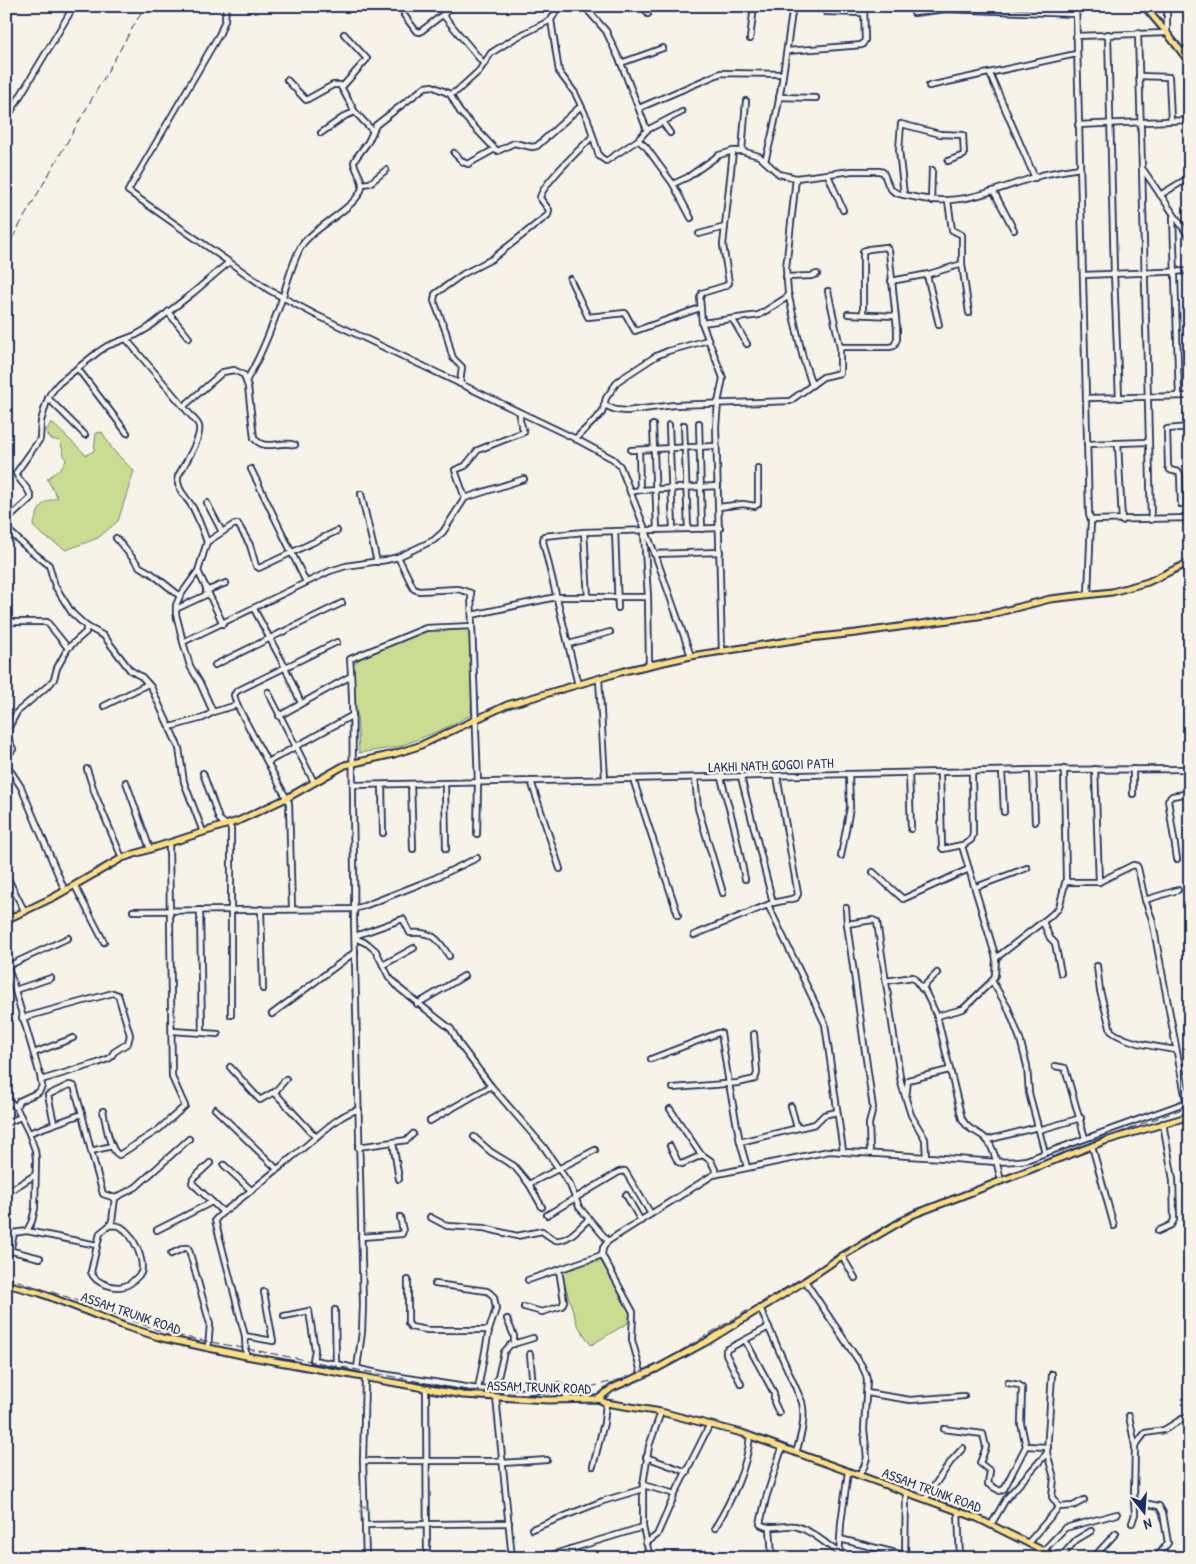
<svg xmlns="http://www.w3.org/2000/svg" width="1196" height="1564" font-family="'Patrick Hand',sans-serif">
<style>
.green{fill:#cadc91;stroke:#728678}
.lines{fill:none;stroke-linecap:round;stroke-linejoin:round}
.minor-casing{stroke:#1b2f5e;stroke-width:8}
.major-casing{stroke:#1b2f5e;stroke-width:9}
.minor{stroke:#f7f3e8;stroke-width:4.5}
.major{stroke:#fedf80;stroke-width:5}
.rail{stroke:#1b2f5e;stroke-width:1;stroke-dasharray:8 4;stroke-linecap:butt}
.oneway{stroke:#8991a3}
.labels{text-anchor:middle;stroke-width:4.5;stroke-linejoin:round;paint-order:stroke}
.street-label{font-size:14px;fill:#1b2f5e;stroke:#f7f3e8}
</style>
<rect width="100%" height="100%" fill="#f7f3e8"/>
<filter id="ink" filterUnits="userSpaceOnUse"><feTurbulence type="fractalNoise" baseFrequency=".02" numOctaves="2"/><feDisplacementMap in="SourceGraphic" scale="10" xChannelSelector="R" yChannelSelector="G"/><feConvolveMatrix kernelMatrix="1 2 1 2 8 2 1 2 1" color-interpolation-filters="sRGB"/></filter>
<g filter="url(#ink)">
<g class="green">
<path d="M 51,422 L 86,455 L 94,451 L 96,433 L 102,432 L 113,450 L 134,471 L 118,521 L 98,538 L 66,550 C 55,542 41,536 33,526 C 39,510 39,501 58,498 L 47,479 L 60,469 L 66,461 L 60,441 L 51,439 L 46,432 Z"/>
<path d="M 429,628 L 473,630 L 471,715 L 439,731 L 398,747 L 359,753 L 357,712 L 355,709 L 351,665 L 369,653 Z"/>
<path d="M 601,1261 L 630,1312 L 628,1323 L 591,1345 L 577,1324 L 561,1273 L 583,1264 Z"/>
</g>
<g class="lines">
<g class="minor-casing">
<g id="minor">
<path d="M 226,6 L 225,20 L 220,33 L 128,191 L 269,290 L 314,314 L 574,438 L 613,459 L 620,466 L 655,554 L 691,656"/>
<path d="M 584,6 L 606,31 L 621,63 L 647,130"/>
<path d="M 644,6 L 648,14"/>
<path d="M 1076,6 L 1089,515 L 1091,520 L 1088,595"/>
<path d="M 826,12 L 864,13"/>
<path d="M 914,13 L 946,9 L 1076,14"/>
<path d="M 404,15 L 416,31 L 420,32 L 454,6"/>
<path d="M 443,15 L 484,64"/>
<path d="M 551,20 L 559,72 L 575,93 L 588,120 L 599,156 L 606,161 L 638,140 L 646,147 L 673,184 L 688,177 L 719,155 L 733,151 L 742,151 L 759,156 L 779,174 L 796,178 L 852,171 L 879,171 L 883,172 C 886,177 887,185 891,189 C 895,194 903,195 909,196 C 961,209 994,189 1042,175 C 1055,172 1067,170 1080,168"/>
<path d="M 1138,33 L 1142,168 L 1190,238"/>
<path d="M 1108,34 L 1114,273 L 1119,398"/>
<path d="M 1076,36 L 1167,33 L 1167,6"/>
<path d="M 750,39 L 754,6"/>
<path d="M 787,51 L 862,45 L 865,40 L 864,6"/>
<path d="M 1182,52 L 1190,46"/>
<path d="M 621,63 L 663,48"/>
<path d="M 990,74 L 1035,178"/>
<path d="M 1139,76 L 1169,77 L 1171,121"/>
<path d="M 287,80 L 306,100 L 333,85 L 340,85 L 355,112"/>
<path d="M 929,86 L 1076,54"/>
<path d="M 342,87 L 367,59 L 344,34"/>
<path d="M 450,94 L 460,112 L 494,148 L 498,151 L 514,143 L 532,147 L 537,146 L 581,106"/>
<path d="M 779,97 L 816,98"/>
<path d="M 6,104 L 13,108 L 74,6"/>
<path d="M 639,108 L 721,73 L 782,74"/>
<path d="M 6,120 L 13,108"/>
<path d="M 663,123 L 670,133"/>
<path d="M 1078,125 L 1190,120"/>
<path d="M 321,133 L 345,116 L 355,112 L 372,130"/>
<path d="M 638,140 L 647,130 L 682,112"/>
<path d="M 742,151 L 746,101"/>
<path d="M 454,153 L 463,162 L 468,164 L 495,149"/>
<path d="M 765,161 C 780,110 785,58 793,6"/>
<path d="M 1142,168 L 1151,520"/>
<path d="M 828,175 L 843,210"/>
<path d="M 796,178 L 786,268 L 788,293 L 803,358 L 812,385"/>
<path d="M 362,184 L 370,183 L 386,170"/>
<path d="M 673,184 L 691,218"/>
<path d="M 994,192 L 1014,230"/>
<path d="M 904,195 L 899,150 L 901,124 L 940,134 L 963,135 L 964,155 L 948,161"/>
<path d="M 1160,195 L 1190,177"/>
<path d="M 931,201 L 932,170"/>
<path d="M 1173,217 L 1179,396"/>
<path d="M 699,234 L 725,227"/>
<path d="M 962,264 L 969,313"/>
<path d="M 927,275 L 939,325"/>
<path d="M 1083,275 L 1190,271"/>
<path d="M 786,277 L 811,276 L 817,274"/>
<path d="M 570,279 L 588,317 L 625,313 L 635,331 L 700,308"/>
<path d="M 891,281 L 929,274 L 962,264 L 962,235 L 952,230 L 948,201"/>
<path d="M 828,291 L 840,347"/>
<path d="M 168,312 L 189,338"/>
<path d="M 848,314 L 895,316"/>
<path d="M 733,320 L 747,344"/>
<path d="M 702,323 L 759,315 L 789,296"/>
<path d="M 127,340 L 194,419 C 196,421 198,423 199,426 C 202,438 184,465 178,476 C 176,490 187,497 193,508 C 199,519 203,531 207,542 L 198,571 L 180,596 L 176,605 L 176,614 L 183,642"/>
<path d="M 78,369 L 127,433"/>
<path d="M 246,381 C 262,355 273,325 283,296 C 288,280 293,260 302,245 C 312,228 365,203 362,184 C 361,176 355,170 354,162 L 356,158 L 368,142 L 376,125 L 425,87 L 432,86 L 450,94 L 457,91 L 479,71 L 491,53 L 515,38 L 551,20 L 559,6"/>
<path d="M 460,384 L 462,367 L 453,358 L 451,352 L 446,332 L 434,301 L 435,294 L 463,274 L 492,259 L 548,215 L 549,210 L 540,198 C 542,184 581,148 592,137"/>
<path d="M 48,398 L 85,435"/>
<path d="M 1086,398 L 1190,396"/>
<path d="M 604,405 L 616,410 L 627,411 L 674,405 L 790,401 L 823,377 L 840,373 L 840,347 L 889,347 L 894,346 L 897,339 L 897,329 L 889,251 L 886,247 L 869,249 L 863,251 L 863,314"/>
<path d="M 184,406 L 223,372 L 234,370 L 244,375 L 248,387 L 254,438 C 265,452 279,440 295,445"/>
<path d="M 699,423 L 702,529"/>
<path d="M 653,425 L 657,530"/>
<path d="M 669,425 L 673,529"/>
<path d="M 684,425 L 688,529"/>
<path d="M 575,439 L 602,413 L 606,398 L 618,381 L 656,356 L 668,351 L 708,340"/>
<path d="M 1118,443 L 1122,521"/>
<path d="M 1087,444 L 1149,442"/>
<path d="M 631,450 L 716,446"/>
<path d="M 639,450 L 640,490"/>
<path d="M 251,469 L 306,582"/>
<path d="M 630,492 L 640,490 L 718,486"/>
<path d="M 361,494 L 377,562"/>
<path d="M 465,498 L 455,470 L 465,466 L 478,450 L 524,432 L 520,421 L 520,413"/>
<path d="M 207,503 L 222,532"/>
<path d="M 1181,504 L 1180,474 L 1178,472 L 1170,470 L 1168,466 L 1167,429 L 1190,427"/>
<path d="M 719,507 L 743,504 L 755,506 L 758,504 L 758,468"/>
<path d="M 1091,520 L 1190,518"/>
<path d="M 6,521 L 31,498 C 30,488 19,482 16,473 L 40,439 L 41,421 L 46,404 L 50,394 L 59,383 L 98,352 L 107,346 L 136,335 L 148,328 L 194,292 L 228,263"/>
<path d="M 6,528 L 26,547 L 49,565 L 55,586 L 72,613 L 86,626 L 104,636 L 130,670 L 142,677 L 151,687 L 179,748 L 184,782 L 203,832"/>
<path d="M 615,531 L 618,608"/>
<path d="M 584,532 L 588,597"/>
<path d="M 644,534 L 648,597 L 649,665"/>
<path d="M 116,538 L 140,567 L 151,573 L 180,596"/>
<path d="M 207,542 L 233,525 L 238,524 L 250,545 L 256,566 L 259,568 L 337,531"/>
<path d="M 654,554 L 720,552"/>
<path d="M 398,557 L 414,589 L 419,591 L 458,589 L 471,593 L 472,626"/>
<path d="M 198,571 L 223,624"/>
<path d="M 206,591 L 226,583"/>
<path d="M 176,609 L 208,594"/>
<path d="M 254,609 L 284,665 L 301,703"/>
<path d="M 472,615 L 556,597 L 648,597"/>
<path d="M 6,622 L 47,622 L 68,648"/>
<path d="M 569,644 L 610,632"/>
<path d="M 722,652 L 716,426 L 718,403 L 723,378 L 702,323 L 700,298 L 702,293 L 725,286 L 729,283 L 723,245 L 733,151"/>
<path d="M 215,665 L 342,603"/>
<path d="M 599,679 L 605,779"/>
<path d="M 578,685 L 543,541 L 544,536 L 584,532 L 720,528"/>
<path d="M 268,692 L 314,782"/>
<path d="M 104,706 L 148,684"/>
<path d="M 213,712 L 200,683 L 190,666 L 183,642 L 330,571 L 346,566 L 386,560 L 398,557 L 434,540 L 443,532 L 465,498 L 524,479"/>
<path d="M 279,716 L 351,676"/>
<path d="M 170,727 L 203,718 L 213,712 L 237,705"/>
<path d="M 6,735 L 13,749 L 6,757"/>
<path d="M 7,736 L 9,727 L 17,712 L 50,684 L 54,679 L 57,668 L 68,648 L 86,632 L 86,626"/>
<path d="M 6,759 L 8,767 L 21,787 L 65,891"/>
<path d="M 268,762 L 353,715"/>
<path d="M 87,769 L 95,794 L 122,858"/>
<path d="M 1095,769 L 1099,882 L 1133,865 L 1137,866 L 1138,868 L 1145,900 L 1152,919 L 1189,1116"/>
<path d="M 1133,769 L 1133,794"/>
<path d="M 1033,770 L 1035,822"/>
<path d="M 1002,771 L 1004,812"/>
<path d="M 972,772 L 973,834 L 971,840 L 962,846 L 996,958 L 995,975 L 992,981 L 963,1009 L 937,1016 L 962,1119 C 970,1133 978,1130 987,1140 C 995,1149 998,1169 1001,1181"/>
<path d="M 203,773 L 219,819 L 226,825"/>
<path d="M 909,773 L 911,829"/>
<path d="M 940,773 L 942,848 L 943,849 L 962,845"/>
<path d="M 741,777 L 773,903 L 796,898 L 798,894 L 777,776"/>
<path d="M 695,778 L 698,808 L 723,893"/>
<path d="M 721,778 L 734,826 L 745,879"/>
<path d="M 633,779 L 678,915"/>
<path d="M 531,781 L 560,869"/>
<path d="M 126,782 L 150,849"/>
<path d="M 445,783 L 446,849"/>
<path d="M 411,784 L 413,849"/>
<path d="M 354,785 L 1033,770 L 1190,769"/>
<path d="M 382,785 L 383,833"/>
<path d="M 229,824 L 231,829 L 231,1015"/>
<path d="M 841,856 L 850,808 L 849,774"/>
<path d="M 1177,859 L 1168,800 L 1172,796 L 1190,793"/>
<path d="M 873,872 L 903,899 L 969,869"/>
<path d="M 6,875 L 25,912"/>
<path d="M 1065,882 L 1099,882"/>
<path d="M 75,886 L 104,942"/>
<path d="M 976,887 L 1027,868"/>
<path d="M 1145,900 L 1178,890"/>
<path d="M 768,905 L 825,1024 L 843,1151"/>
<path d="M 846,908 L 847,924 L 873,1108 L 869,1124 L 870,1153"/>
<path d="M 261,909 L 263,989"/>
<path d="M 292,909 L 289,803 L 237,705 L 234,695 L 237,691 L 337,642"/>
<path d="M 200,910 L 202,1033"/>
<path d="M 133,911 L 354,909 L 364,906 L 433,879 L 477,858"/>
<path d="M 1043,922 L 1050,938 L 1055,943 L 1061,973"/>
<path d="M 847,924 L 873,920 L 877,922 L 901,1083 L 911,1115 L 925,1139 L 926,1157 C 959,1158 994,1165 1026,1160 L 1190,1101"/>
<path d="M 694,935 L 770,904"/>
<path d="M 355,936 L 403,919 L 410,933 C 432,931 438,938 449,956"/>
<path d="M 355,938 L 368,944 L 376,951 L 389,977 L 400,989 L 451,1029 L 460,1045 L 491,1086 L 543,1146 L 570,1185 L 579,1207 L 608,1241"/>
<path d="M 996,958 L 1049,917 L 1058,909 L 1060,904 L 1066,879 L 1064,769"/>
<path d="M 6,960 L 40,1075 L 42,1086 L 39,1092 L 19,1101 L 16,1107 L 29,1133 L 35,1150 L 36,1159 L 35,1208 L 32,1221 L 27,1231 L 6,1234"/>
<path d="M 383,965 L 414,948"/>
<path d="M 8,966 L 68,938"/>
<path d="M 1097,966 L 1100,991 L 1111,1031 C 1126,1043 1157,1047 1176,1050"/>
<path d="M 937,973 L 923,987 L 937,1016"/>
<path d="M 886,981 L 913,977 L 922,989"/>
<path d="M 992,981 L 1008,1008 L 1020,1039 L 1027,1066 L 1029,1093 L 1045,1153"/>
<path d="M 15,990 L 51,978"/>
<path d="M 417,1004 L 464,976"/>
<path d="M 272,1014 L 355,952"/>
<path d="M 22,1018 L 113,993 L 118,995 L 119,998 L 130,1035 L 128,1043 L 114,1052 L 110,1058 L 98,1063 L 41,1080"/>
<path d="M 172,1031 L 218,1034"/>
<path d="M 34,1053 L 73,1038"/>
<path d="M 651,1059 L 718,1033 L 721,1033 L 729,1084 L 740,1142 L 815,1124 L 824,1115 L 837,1112"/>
<path d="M 1055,1066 L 1065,1068 L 1085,1138"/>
<path d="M 230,1067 L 260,1100 L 272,1093 L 276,1094 L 316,1137"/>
<path d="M 6,1088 L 10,1102 L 16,1107"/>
<path d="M 673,1088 L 738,1083 L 755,1079 L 757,1073 L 754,1034"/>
<path d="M 274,1093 L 286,1079"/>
<path d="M 906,1098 L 908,1080 L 949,1070"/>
<path d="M 791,1106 L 797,1128"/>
<path d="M 215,1109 L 277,1169"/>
<path d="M 670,1109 L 700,1153 L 711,1161 L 717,1174"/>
<path d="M 103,1111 C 106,1123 109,1150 119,1155 L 158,1130 L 185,1106 L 172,1077 L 169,843"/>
<path d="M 82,1114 L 91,1151"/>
<path d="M 430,1121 L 491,1086"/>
<path d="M 6,1123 L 21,1117"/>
<path d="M 1039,1130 L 1081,1118"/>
<path d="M 29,1133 L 82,1114 L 74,1086 L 69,1085 L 48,1095 L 54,1123"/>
<path d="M 474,1137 L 491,1152 L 514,1166 L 529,1184 L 595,1150"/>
<path d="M 987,1140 L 1038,1127"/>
<path d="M 740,1142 L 747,1167"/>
<path d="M 393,1143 L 399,1179"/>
<path d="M 112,1146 L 91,1151 L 103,1194 L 115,1198"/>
<path d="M 670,1146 L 678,1162 L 682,1164 L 702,1155"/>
<path d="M 1092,1146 L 1114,1226"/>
<path d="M 358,1147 L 407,1140 L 413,1134"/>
<path d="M 210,1163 L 193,1179 L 192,1183 L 223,1212"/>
<path d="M 224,1165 L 251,1190"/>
<path d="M 529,1184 L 542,1207"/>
<path d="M 6,1193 L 35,1175"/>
<path d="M 626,1195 L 641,1221"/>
<path d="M 547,1215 L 619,1172 L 625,1171 L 651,1214"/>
<path d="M 430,1217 L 447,1226 L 484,1228 L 517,1236 L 542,1231 C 546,1234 550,1238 556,1240 C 568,1242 581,1226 589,1219"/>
<path d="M 110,1225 C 114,1226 118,1225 121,1227 C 133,1234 145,1260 141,1273 C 137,1277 133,1282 129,1284 C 118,1291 95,1284 91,1272 L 100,1233 L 110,1225 L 112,1221 L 115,1198 L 136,1187 L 189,1139"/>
<path d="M 157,1230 L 212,1202"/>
<path d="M 27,1231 L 97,1245"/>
<path d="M 1158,1231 L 1171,1225 L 1174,1220 L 1173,1180 L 1163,1123"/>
<path d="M 14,1233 L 11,1248 L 12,1251 L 40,1258"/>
<path d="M 361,1237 L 402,1234 L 403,1231 L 400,1217"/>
<path d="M 171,1254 L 184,1248 L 188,1248 L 189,1250 L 210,1324 L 208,1348"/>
<path d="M 842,1256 L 855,1278"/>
<path d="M 408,1280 L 408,1323 L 411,1327 L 427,1330 L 489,1330"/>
<path d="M 528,1280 L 602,1255"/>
<path d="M 805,1281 L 862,1366 L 866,1375 L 867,1380 L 864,1429 L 867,1458 L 864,1467 L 859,1475"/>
<path d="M 435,1284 L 487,1291 L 490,1293 L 494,1297 L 496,1309 L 489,1330 L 478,1389"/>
<path d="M 524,1307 L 542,1312 L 562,1306 L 564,1301 L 559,1270"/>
<path d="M 760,1308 L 802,1402 C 806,1419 801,1436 796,1453"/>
<path d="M 335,1310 L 336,1364 L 382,1374 L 478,1389 L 519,1392 L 539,1390 L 559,1385 L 566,1393 L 567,1400"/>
<path d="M 284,1316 L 309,1311 L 315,1350 L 313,1360 L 336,1364"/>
<path d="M 507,1319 L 514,1336 L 514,1344"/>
<path d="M 245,1336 L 273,1341 L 264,1292"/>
<path d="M 745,1340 L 774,1393 L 774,1402 L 779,1413"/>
<path d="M 530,1354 L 533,1386 L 532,1391"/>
<path d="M 246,1356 L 245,1336 L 215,1220 L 223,1212 C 252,1191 280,1167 308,1144 C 320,1134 344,1111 359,1110"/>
<path d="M 357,1368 L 362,1332 L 363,1304 L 354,919 C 355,878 353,837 353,797 C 352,751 354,705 350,659 L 426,628 L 472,626 L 478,783 L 477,834"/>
<path d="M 642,1376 L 632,1340 L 633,1312 L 602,1255 L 603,1248 L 608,1241 L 713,1175 L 829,1151 L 926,1157"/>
<path d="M 365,1379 L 363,1461 L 366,1558"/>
<path d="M 1008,1383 L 1019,1385 L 1022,1388 L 1021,1424 L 1026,1446 L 1048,1447"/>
<path d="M 741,1384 L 726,1354 L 726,1350 L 769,1327"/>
<path d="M 426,1389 L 427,1558"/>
<path d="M 495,1390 L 504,1352 L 510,1345 L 533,1338"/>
<path d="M 867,1393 L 910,1400 L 964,1396"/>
<path d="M 496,1397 L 512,1558"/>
<path d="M 1129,1416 L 1135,1446 L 1134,1499 L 1138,1502 L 1159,1506 L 1163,1513 L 1168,1543 L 1156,1558"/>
<path d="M 944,1429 L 983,1434 L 986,1447 L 980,1463 L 990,1471 L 988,1484 L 1000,1491 L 1004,1489 L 1026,1446"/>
<path d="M 1135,1446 L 1145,1433 L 1164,1430 L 1182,1419 L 1190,1417"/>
<path d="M 782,1448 L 766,1498 L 760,1524 C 769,1531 784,1524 795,1526 C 811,1530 826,1544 839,1553"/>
<path d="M 646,1457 L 687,1472"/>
<path d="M 363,1461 L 503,1461"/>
<path d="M 503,1463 L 547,1460"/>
<path d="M 593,1466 L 604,1423 L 606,1403"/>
<path d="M 643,1485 L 675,1494"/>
<path d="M 925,1499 L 952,1460 L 963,1448"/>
<path d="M 1059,1507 L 1073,1506 L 1084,1500"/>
<path d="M 958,1512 L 960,1558"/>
<path d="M 1132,1523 L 1135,1514 L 1134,1500"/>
<path d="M 365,1525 L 509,1523"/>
<path d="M 991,1525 L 1006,1499 L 1047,1453 L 1052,1374"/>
<path d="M 770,1527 L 772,1558"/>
<path d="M 715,1528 C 732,1499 747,1469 750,1436"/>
<path d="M 532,1529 L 603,1501 L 643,1489"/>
<path d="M 840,1539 L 916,1558"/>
<path d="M 646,1543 L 657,1535 L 675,1494 L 710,1424"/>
<path d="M 1028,1543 L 1059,1507 L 1052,1497 L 1054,1478 L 1047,1453"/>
<path d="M 570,1549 L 574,1558"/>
<path d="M 1044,1550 L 1065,1528 L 1117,1514"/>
<path d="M 905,1556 L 906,1493"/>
<path d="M 541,1558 L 643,1527"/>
<path d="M 650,1558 L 643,1527 L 643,1485 L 649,1446 L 661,1412"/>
<path d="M 839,1558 L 841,1523 L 848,1472"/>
<path d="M 1060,1558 L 1076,1540 L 1091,1531"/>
<path d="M 1093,1558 L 1116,1533"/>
<path d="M 1131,1558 L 1135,1554"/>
</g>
</g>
<g class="major-casing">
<g id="major">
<path d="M 1144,6 L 1167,33 L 1190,63"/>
<path d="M 6,920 L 54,897 L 122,858 L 238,821 L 287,798 L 345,765 L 394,754 L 419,746 L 507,705 L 628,670 L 691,656 L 801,639 L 856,633 L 992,614 L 1050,599 L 1112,592 L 1148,582 L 1190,562"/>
<path d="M 6,1284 L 40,1293 L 124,1326 L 162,1338 L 246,1356 L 463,1395 L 548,1400 L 598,1399 L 606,1403 L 661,1412 L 742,1433 L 977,1518 L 1058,1558"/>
<path d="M 598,1399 L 612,1388 L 656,1369 L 706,1342 L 805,1281 L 842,1256 L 912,1215 L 1105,1141 L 1190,1116"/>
</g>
</g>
<use href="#minor" class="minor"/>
<use href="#major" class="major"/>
<g class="rail">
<path d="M 6,249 L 145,6"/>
<path d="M 6,1277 L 73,1299 L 169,1334 L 458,1389 L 522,1394 L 566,1393 L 622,1379 L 641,1372 L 667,1359 L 898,1220 L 927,1205 L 1190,1106"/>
</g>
</g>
<defs><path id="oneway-chevron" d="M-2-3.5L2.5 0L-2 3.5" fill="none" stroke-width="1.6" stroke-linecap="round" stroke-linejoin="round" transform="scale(1.25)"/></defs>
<use class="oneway" href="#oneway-chevron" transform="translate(364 1509) rotate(-92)"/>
</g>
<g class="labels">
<g class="street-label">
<text transform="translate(771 765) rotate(-2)" y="5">LAKHI NATH GOGOI PATH</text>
<text transform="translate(131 1313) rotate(19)" y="5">ASSAM TRUNK ROAD</text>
<text transform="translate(539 1387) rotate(2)" y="5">ASSAM TRUNK ROAD</text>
<text transform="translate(932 1490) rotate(20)" y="5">ASSAM TRUNK ROAD</text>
</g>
</g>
<rect width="1196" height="1564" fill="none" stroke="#f7f3e8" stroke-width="25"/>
<rect x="12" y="12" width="1171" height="1539" fill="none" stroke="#1b2f5e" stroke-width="2" filter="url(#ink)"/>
<g transform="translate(1144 1512) rotate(163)" stroke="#f7f3e8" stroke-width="4" paint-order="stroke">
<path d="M0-4L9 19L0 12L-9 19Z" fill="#1b2f5e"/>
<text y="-8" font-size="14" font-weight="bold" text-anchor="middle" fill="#1b2f5e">N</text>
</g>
</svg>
